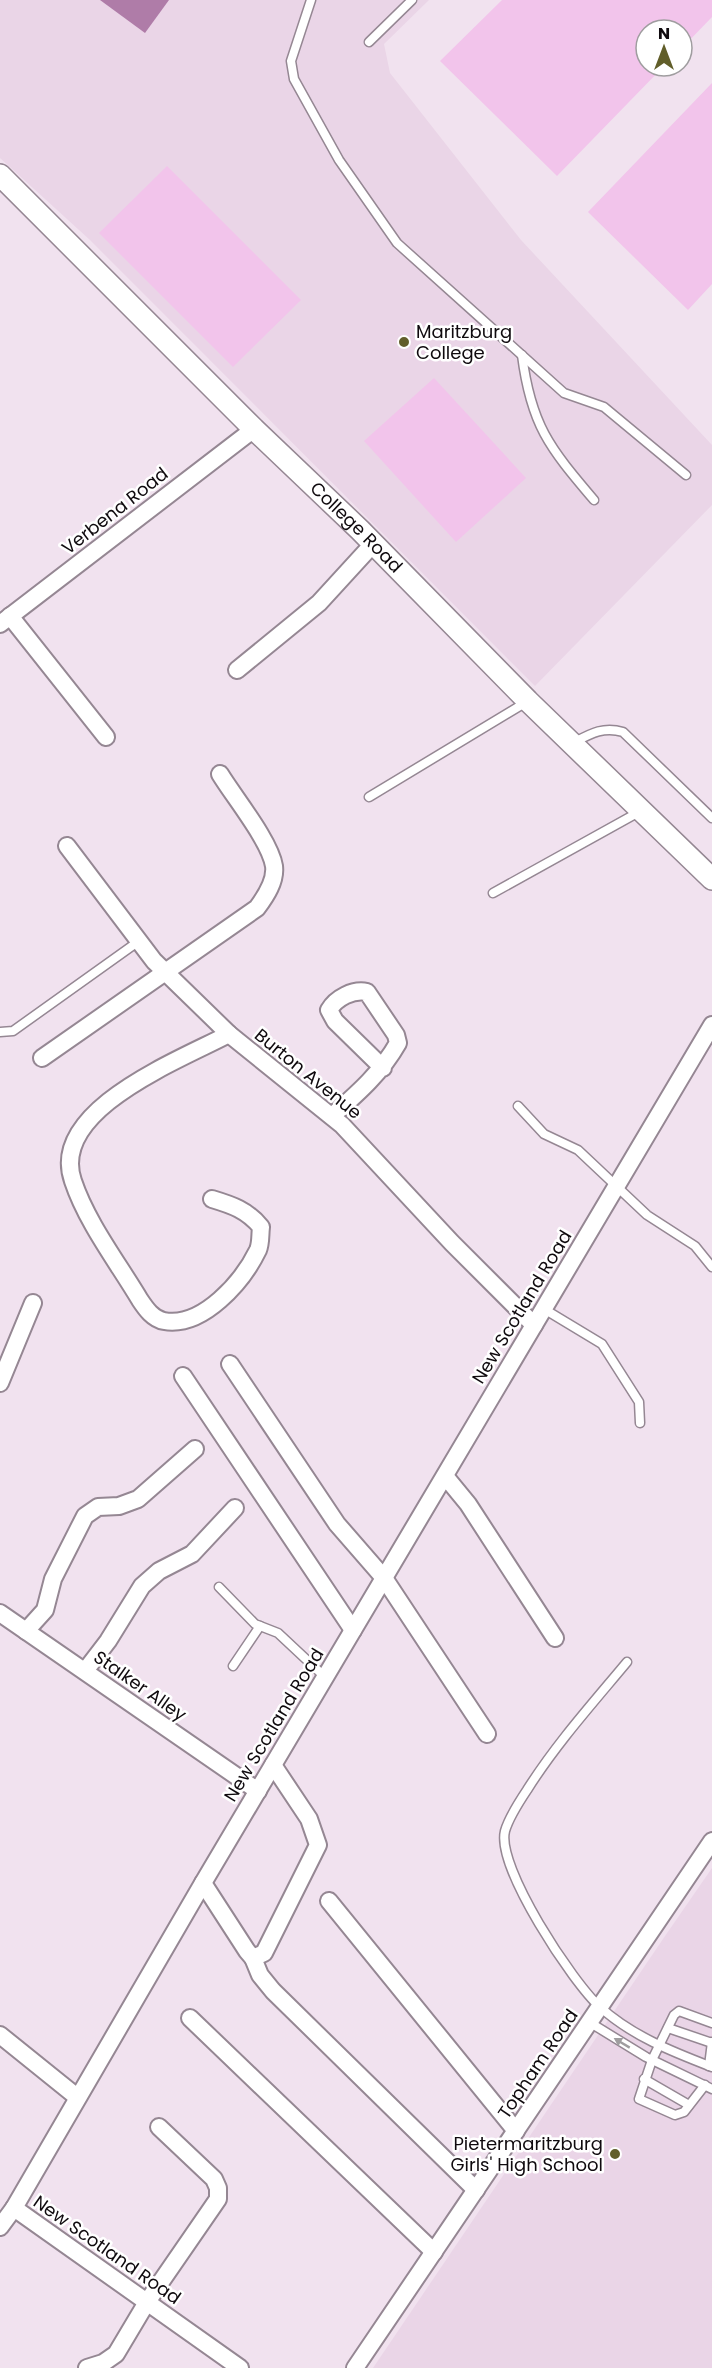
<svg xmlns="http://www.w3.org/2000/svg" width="712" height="2368" font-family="Poppins,sans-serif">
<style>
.built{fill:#ead5e7}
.green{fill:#f2c4eb}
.water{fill:#af7ca8}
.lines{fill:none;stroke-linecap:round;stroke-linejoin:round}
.service-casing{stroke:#958793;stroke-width:11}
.minor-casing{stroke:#958793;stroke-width:20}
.tertiary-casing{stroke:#958793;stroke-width:24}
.service{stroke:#fff;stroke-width:8}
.minor{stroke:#fff;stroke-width:16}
.tertiary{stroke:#fff;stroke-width:21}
.oneway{fill:#9f9d9f}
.poi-dot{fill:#615e2a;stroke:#fff;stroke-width:2}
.labels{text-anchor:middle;stroke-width:5;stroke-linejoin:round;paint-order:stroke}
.poi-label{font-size:18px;fill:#0f0a0e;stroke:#fff;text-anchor:start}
.street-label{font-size:18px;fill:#0f0a0e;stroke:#fff}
</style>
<rect width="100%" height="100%" fill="#f1e2ef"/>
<g class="built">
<path d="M 0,0 L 429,0 L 384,44 L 390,73 L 521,240 L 712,445 L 712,505 L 535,686 L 90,240 L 0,158 Z"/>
<path d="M 712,1868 L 712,2368 L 373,2368 L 663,1939 Z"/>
</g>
<g class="green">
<path d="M 502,0 L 712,0 L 712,17 L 682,48 L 682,30 L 646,30 L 646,66 L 664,66 L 557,176 L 440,61 Z"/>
<path d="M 712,83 L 712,284 L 688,310 L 588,212 Z"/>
<path d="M 167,166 L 301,300 L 233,367 L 99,233 Z"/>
<path d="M 434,378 L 526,478 L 456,542 L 364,441 Z"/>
</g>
<path class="water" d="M 100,0 L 169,0 L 145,33 Z"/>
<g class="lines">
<g class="service-casing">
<g id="service">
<path d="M 311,0 L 291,61 L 294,79 L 339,160 L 397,243 L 564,393 L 604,407 L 686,475"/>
<path d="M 369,42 L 412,0"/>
<path d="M 522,355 C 531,425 549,447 594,500"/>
<path d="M 573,743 C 590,734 603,726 623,732 L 712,818"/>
<path d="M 369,797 L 528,701"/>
<path d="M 493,893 L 639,812"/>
<path d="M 0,1032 L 13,1031 L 139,941"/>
<path d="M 518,1106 L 544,1134 L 578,1150 L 647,1215 L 695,1246 L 712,1267"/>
<path d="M 544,1309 L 602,1344 L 639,1402 L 640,1423"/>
<path d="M 219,1587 L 255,1624 L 278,1633 L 325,1677"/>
<path d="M 627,1662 C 592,1704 556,1744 527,1790 C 519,1802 509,1817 505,1831 C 496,1867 573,1983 600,2007 C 632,2036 673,2052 712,2067"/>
<path d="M 233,1666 L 260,1626"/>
<path d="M 589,2022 L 646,2057 L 712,2089"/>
<path d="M 668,2028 L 712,2043"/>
<path d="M 709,2066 L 712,2042"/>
<path d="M 644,2079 L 689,2105"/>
<path d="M 705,2085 L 684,2112 L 675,2115 L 639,2099 L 652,2060 L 674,2015 L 679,2011 L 712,2023"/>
</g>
</g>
<g class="minor-casing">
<g id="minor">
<path d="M 10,616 L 106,737"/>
<path d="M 0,624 L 254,429"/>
<path d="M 237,670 L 319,603 L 373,544"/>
<path d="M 67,846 L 154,961 L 229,1034 L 342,1125 L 452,1243 L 534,1325"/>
<path d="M 42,1058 L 257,908 C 266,896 276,881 274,866 C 270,841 234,797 220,774"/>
<path d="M 332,1116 C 358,1093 381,1073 398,1043 L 396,1035 L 367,992 C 353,989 336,998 329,1010 L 335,1021 L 383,1068"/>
<path d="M 212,1199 C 232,1205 247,1210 261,1227 C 260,1234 261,1243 258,1250 C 243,1281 203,1328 164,1321 C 153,1319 146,1309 140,1300 C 118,1263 87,1223 73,1181 C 48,1110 180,1060 229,1034"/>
<path d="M 230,1364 L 337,1524 L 384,1578 L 487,1734"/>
<path d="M 183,1376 L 353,1630"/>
<path d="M 0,1383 L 33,1303"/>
<path d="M 445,1476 L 468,1504 L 555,1638"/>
<path d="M 0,1613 L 258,1791"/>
<path d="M 26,1631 L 45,1610 L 53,1579 L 85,1516 L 98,1507 L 119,1506 L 138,1499 L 195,1449"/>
<path d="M 85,1671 L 108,1641 L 142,1586 L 159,1571 L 192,1554 L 235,1508"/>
<path d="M 203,1883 L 247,1951 L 253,1958 L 264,1953 L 318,1845 L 309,1819 L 273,1765"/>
<path d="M 329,1901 L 516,2131"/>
<path d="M 253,1958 L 260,1975 L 273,1991 L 476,2190"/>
<path d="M 190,2018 L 434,2252"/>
<path d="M 0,2035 L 77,2097"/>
<path d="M 0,2227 L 14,2208"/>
<path d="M 87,2368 L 103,2363 L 116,2354 L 147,2302 L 218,2199 L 218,2188 L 214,2179 L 159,2127"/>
<path d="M 240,2368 L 14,2208 L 203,1883 L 712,1025"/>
<path d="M 355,2368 L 712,1841"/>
</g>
</g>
<g class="tertiary-casing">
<g id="tertiary">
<path id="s1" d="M 0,175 L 254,429 L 360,530 L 528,701 L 712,879"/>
</g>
</g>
<use href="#service" class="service"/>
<use href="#minor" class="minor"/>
<use href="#tertiary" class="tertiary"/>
</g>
<defs><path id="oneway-solid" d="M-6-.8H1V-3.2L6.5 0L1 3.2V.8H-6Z" transform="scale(1.5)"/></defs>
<use class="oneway" href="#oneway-solid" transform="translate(622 2043) rotate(-149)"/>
<g class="poi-dot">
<circle cx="404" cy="342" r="6"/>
<circle cx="615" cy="2154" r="6"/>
</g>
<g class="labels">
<g class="poi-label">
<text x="416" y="338">Maritzburg<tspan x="416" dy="21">College</tspan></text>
<text x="603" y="2150" text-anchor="end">Pietermaritzburg<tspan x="603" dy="21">Girls' High School</tspan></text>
</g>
<g class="street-label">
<text transform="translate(115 511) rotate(-38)" y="6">Verbena Road</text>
<text dy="6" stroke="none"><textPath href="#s1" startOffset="501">College Road</textPath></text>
<text transform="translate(308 1074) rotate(39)" y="6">Burton Avenue</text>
<text transform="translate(522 1307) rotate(-59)" y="6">New Scotland Road</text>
<text transform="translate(140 1686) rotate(35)" y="6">Stalker Alley</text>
<text transform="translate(274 1725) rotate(-59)" y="6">New Scotland Road</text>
<text transform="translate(538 2064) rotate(-56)" y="6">Topham Road</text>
<text transform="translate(107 2250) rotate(35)" y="6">New Scotland Road</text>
</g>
</g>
<g transform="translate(664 48)"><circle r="28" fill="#ffffff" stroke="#9f9d9f" stroke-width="1.5"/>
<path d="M0-4.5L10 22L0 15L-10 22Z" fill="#615e2a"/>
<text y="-9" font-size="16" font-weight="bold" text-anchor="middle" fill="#0f0a0e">N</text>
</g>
</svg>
